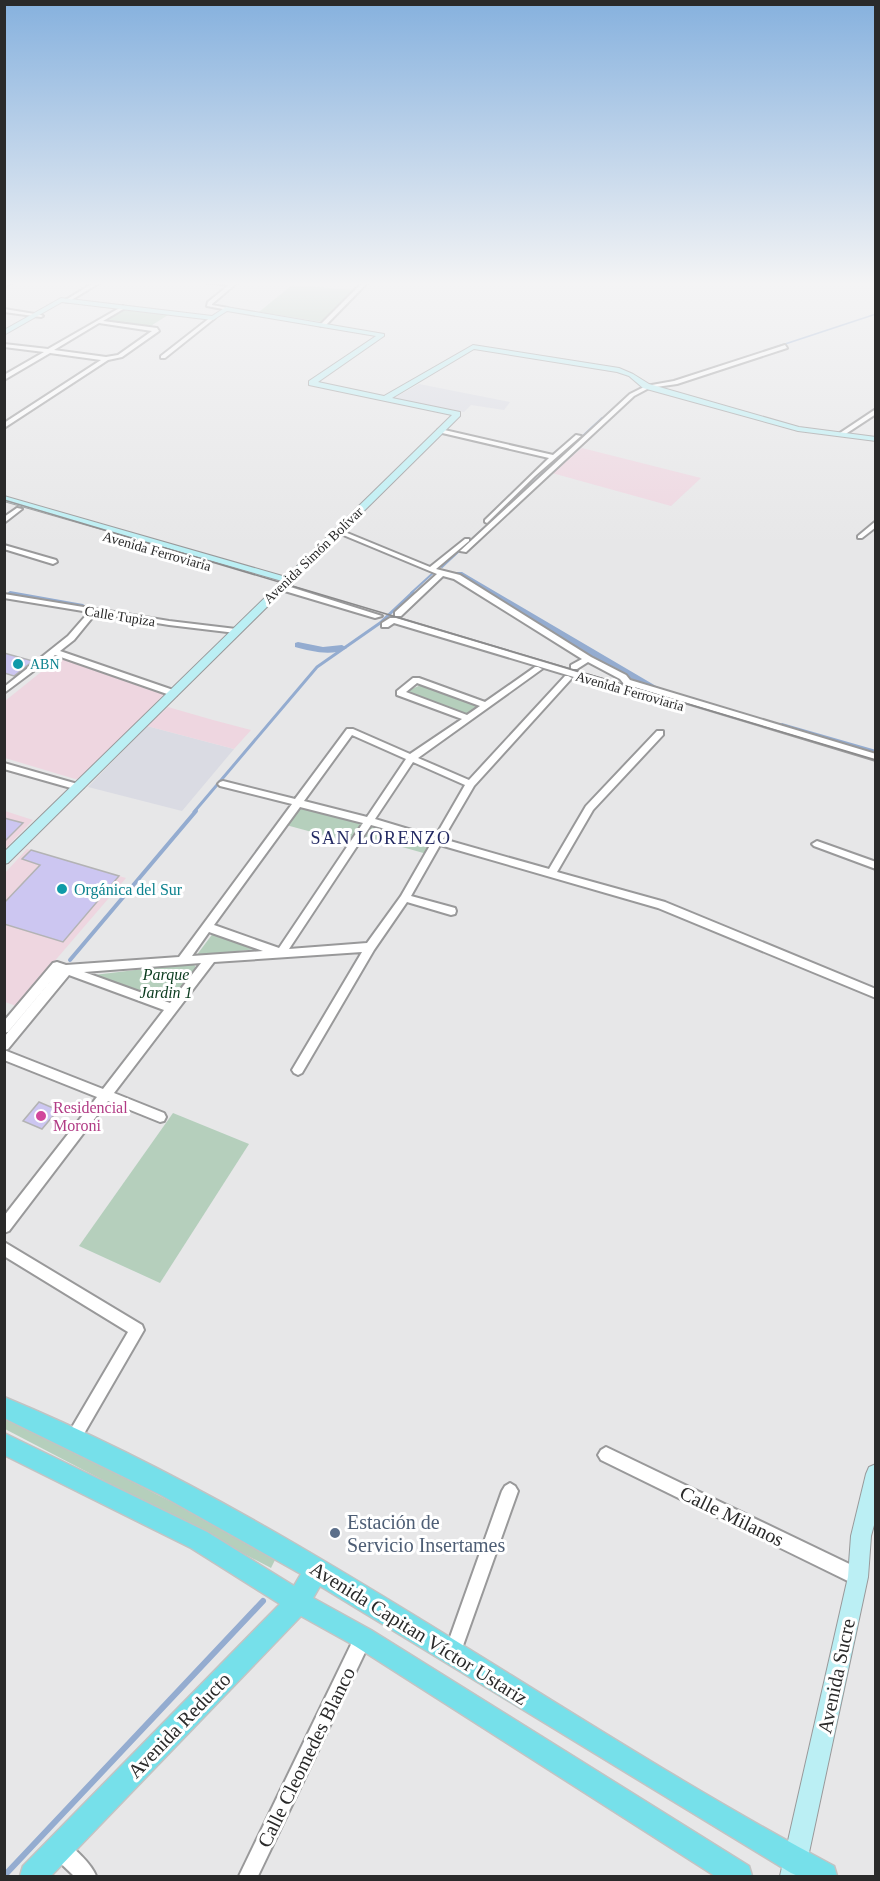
<svg xmlns="http://www.w3.org/2000/svg" width="880" height="1881" font-family="Georgia,serif">
<style>
.built{fill:#dadbe3}
.industrial{fill:#eed6e0}
.green{fill:#b5cfbc}
.lines{fill:none;stroke-linecap:round;stroke-linejoin:round}
.stream-far4{stroke:#94acd0;stroke-width:1.5}
.stream-far3{stroke:#94acd0;stroke-width:2}
.stream-far2{stroke:#94acd0;stroke-width:3}
.stream-far1{stroke:#94acd0;stroke-width:4}
.stream{stroke:#94acd0;stroke-width:6}
.canal{fill:#94acd0;fill-rule:evenodd}
.building{fill:#ccc6f1;stroke:#b3b3b4;stroke-width:1.5}
.street-casing{stroke:#99999a;stroke-width:4}
.secondary-casing{stroke:#99999a;stroke-width:2}
.primary-casing{stroke:#c3c3c3;stroke-width:3}
.street{fill:#fff;fill-rule:evenodd}
.secondary{fill:#bbeff4;fill-rule:evenodd}
.primary{fill:#76e0ea;fill-rule:evenodd}
.tram{stroke:#8a8a8b;stroke-width:1.5}
.culture-dot{fill:#0f9aa8;stroke:#fff;stroke-width:2}
.hotel-dot{fill:#d1479c;stroke:#fff;stroke-width:2}
.service-dot{fill:#5c6f8a;stroke:#fff;stroke-width:2}
.labels{text-anchor:middle;stroke-width:6;stroke-linejoin:round;paint-order:stroke}
.far-street-label{font-size:14px;fill:#2a2a2a;stroke:#fff}
.far-culture-label{font-size:14px;fill:#0d838f;stroke:#fff;text-anchor:start}
.culture-label{font-size:16px;fill:#0d838f;stroke:#fff;text-anchor:start}
.park-label{font-size:16px;font-style:italic;fill:#093a1d;stroke:#fff}
.hotel-label{font-size:16px;fill:#b23c85;stroke:#fff;text-anchor:start}
.neighbourhood-label{font-size:18px;letter-spacing:1.5px;fill:#232a63;stroke:#fff}
.near-street-label{font-size:20px;fill:#2a2a2a;stroke:#fff}
.near-service-label{font-size:20px;fill:#4e5e75;stroke:#fff;text-anchor:start}
</style>
<rect width="100%" height="100%" fill="#e7e7e8"/>
<g class="built">
<path d="M 419,384 L 510,402 L 504,410 L 471,405 L 464,412 L 394,398 Z"/>
<path d="M 147,726 L 234,749 L 182,811 L 88,787 Z"/>
</g>
<g class="industrial">
<path d="M 582,448 L 701,478 L 671,506 L 552,473 Z"/>
<path d="M 63,659 L 165,693 L 83,778 L 75,779 L 5,758 L 5,701 L 56,660 Z"/>
<path d="M 168,707 L 213,720 L 251,730 L 234,749 L 147,726 Z"/>
<path d="M 5,811 L 33,820 L 5,849 Z"/>
<path d="M 27,849 L 126,878 L 16,1006 L 5,1002 L 5,873 Z"/>
</g>
<g class="green">
<path d="M 292,285 L 354,290 L 322,322 L 259,312 Z"/>
<path d="M 125,310 L 168,315 L 149,327 L 105,321 Z"/>
<path d="M 421,685 L 477,706 L 478,708 L 469,715 L 463,714 L 411,695 L 409,690 Z"/>
<path d="M 301,805 L 363,822 L 349,842 L 286,825 Z"/>
<path d="M 370,825 L 434,842 L 427,854 L 363,836 Z"/>
<path d="M 214,932 L 262,946 L 257,949 L 196,956 Z"/>
<path d="M 193,963 L 197,969 L 175,998 L 166,1000 L 94,975 Z"/>
<path d="M 173,1113 L 249,1144 L 160,1283 L 79,1246 Z"/>
<path d="M 4,1416 L 277,1556 L 271,1568 L 5,1429 Z"/>
</g>
<g class="lines">
<path class="stream-far4" d="M 601,420 C 628,395 635,387 673,381 L 876,314"/>
<g class="stream-far3">
<path d="M 442,567 L 602,418"/>
<path d="M 411,593 L 433,573"/>
</g>
<path class="stream-far2" d="M 194,812 L 317,667 L 380,623 L 413,592"/>
<path class="stream-far1" d="M 70,960 L 196,811"/>
<path class="stream" d="M 4,1876 L 263,1601"/>
<g class="canal">
<path d="M 456,572 L 462,572 L 656,686 L 669,691 L 664,694 L 650,690 L 456,576 Z"/>
<path d="M 10,591 L 83,604 L 87,607 L 83,610 L 7,596 L 6,594 Z"/>
<path d="M 298,642 L 323,647 L 342,645 L 347,648 C 332,657 311,651 295,647 L 295,643 Z"/>
<path d="M 782,723 L 876,750 L 876,756 L 779,728 L 777,726 Z"/>
</g>
</g>
<g class="building">
<path d="M 4,653 L 33,661 L 14,676 L 4,673 Z"/>
<path d="M 4,818 L 23,823 L 4,842 Z"/>
<path d="M 31,850 L 119,876 L 63,942 L 4,924 L 4,903 L 40,865 L 22,859 Z"/>
<path d="M 39,1102 L 58,1110 L 42,1129 L 23,1121 Z"/>
</g>
<g class="lines">
<g class="street-casing">
<g id="street">
<path d="M 7,282 L 13,282 L 4,287 L 4,284 Z"/>
<path d="M 95,282 L 101,282 L 68,302 L 64,301 Z"/>
<path d="M 206,282 L 238,282 L 212,304 L 212,305 L 228,308 L 228,310 L 207,306 L 208,302 L 229,285 Z"/>
<path d="M 363,282 L 368,282 L 325,326 L 321,326 L 321,324 Z"/>
<path d="M 123,306 L 125,308 L 103,321 L 157,328 L 159,331 L 122,357 L 108,360 L 4,428 L 4,423 L 101,360 L 50,353 L 4,380 L 4,375 L 44,352 L 4,347 L 4,344 L 48,349 ZM 99,323 L 152,331 L 118,355 L 106,357 L 54,350 Z"/>
<path d="M 4,309 L 41,315 L 43,316 L 41,317 L 4,312 Z"/>
<path d="M 211,317 L 215,318 L 165,358 L 161,358 L 161,356 Z"/>
<path d="M 785,345 L 787,348 L 677,384 L 649,388 L 634,396 L 466,552 L 460,551 L 630,394 L 646,386 L 674,381 Z"/>
<path d="M 876,409 L 876,414 L 844,435 L 840,435 L 840,433 Z"/>
<path d="M 440,429 L 553,455 L 576,435 L 581,436 L 535,476 L 487,523 L 485,522 L 485,520 L 549,458 L 438,432 L 438,430 Z"/>
<path d="M 17,508 L 22,509 L 4,523 L 4,517 Z"/>
<path d="M 876,521 L 876,527 L 862,538 L 858,538 L 858,536 Z"/>
<path d="M 336,530 L 340,530 L 430,567 L 465,539 L 469,539 L 469,541 L 436,569 L 460,575 L 591,657 L 626,675 L 630,680 L 876,754 L 876,760 L 624,684 L 620,679 L 588,662 L 577,669 L 571,669 L 571,665 L 582,659 L 454,579 L 443,576 L 401,616 L 395,616 L 395,612 L 437,574 L 336,532 Z"/>
<path d="M 4,545 L 56,560 L 57,562 L 53,564 L 4,549 Z"/>
<path d="M 278,585 L 284,585 L 382,616 L 375,618 L 278,589 Z"/>
<path d="M 4,594 L 169,621 L 236,629 L 240,631 L 236,633 L 169,625 L 96,613 L 74,640 L 60,651 L 176,691 L 176,695 L 170,695 L 55,655 L 4,693 L 4,687 L 68,636 L 89,612 L 4,598 Z"/>
<path d="M 390,618 L 396,618 L 640,691 L 641,693 L 637,695 L 634,695 L 394,623 L 388,627 L 382,627 L 382,623 Z"/>
<path d="M 535,667 L 538,667 L 542,669 L 418,758 L 469,780 L 565,676 L 568,676 L 572,678 L 474,786 L 443,839 L 549,869 L 586,806 L 657,731 L 663,731 L 663,735 L 593,810 L 557,872 L 665,902 L 876,989 L 876,998 L 658,908 L 440,845 L 411,896 L 455,908 L 456,911 L 455,914 L 451,915 L 407,902 L 374,950 L 302,1073 L 298,1075 L 294,1073 L 292,1070 L 362,952 L 214,962 L 114,1093 L 164,1113 L 166,1117 L 164,1121 L 160,1122 L 108,1101 L 9,1231 L 4,1233 L 4,1216 L 97,1097 L 4,1060 L 4,1050 L 103,1089 L 164,1010 L 69,975 L 8,1049 L 4,1050 L 4,1037 L 59,971 L 8,1032 L 4,1033 L 4,1021 L 53,963 L 57,962 L 66,965 L 179,957 L 292,804 L 220,786 L 218,784 L 220,782 L 223,781 L 295,799 L 347,729 L 353,729 L 410,754 L 462,719 L 397,695 L 397,691 L 413,678 L 419,678 L 485,702 ZM 417,683 L 480,706 L 467,715 L 406,692 ZM 352,735 L 406,759 L 367,817 L 304,801 ZM 413,762 L 465,785 L 435,837 L 375,819 ZM 300,807 L 363,823 L 279,948 L 214,925 ZM 371,825 L 432,842 L 401,896 L 367,943 L 289,949 ZM 209,932 L 263,951 L 192,956 ZM 201,963 L 170,1003 L 84,972 Z"/>
<path d="M 4,763 L 81,785 L 83,787 L 78,790 L 4,769 Z"/>
<path d="M 817,841 L 876,862 L 876,869 L 814,846 L 812,844 Z"/>
<path d="M 4,1242 L 142,1325 L 144,1330 L 78,1444 L 73,1446 L 68,1444 L 66,1439 L 68,1434 L 128,1332 L 4,1256 Z"/>
<path d="M 606,1447 L 864,1571 L 866,1577 L 864,1583 L 858,1585 L 852,1583 L 601,1460 L 598,1455 L 601,1450 Z"/>
<path d="M 510,1483 L 515,1486 L 518,1491 L 460,1654 L 458,1660 L 452,1662 L 446,1660 L 444,1654 L 502,1491 L 505,1486 Z"/>
<path d="M 363,1630 L 369,1632 L 371,1638 L 369,1644 L 258,1876 L 239,1876 L 357,1632 Z"/>
<path d="M 60,1840 C 72,1844 92,1865 96,1876 L 74,1876 L 53,1856 L 51,1849 L 53,1842 Z"/>
</g>
</g>
<g class="secondary-casing">
<g id="secondary">
<path d="M 61,298 L 212,316 L 226,307 L 384,334 L 384,336 L 318,382 L 384,396 L 473,345 L 619,368 L 633,374 L 649,384 L 799,427 L 876,437 L 876,441 L 798,431 L 643,388 L 629,376 L 617,372 L 474,349 L 392,398 L 460,412 L 460,416 L 8,863 L 4,864 L 4,852 L 282,581 L 4,501 L 4,496 L 286,577 L 452,415 L 309,385 L 309,381 L 376,336 L 227,311 L 213,320 L 62,302 L 4,335 L 4,330 Z"/>
<path d="M 876,1464 L 876,1518 L 871,1536 L 868,1577 L 804,1876 L 780,1876 L 848,1577 L 851,1536 L 866,1474 L 869,1467 Z"/>
</g>
</g>
<g class="primary-casing">
<path id="primary" d="M 4,1397 C 299,1519 553,1717 834,1866 L 837,1876 L 798,1876 L 791,1873 L 320,1586 L 313,1598 L 371,1630 L 749,1866 L 752,1876 L 715,1876 L 355,1646 L 301,1616 L 51,1876 L 20,1876 L 23,1866 L 280,1604 L 191,1548 L 4,1455 L 4,1433 L 207,1532 L 294,1586 L 301,1574 L 161,1495 L 4,1418 Z"/>
</g>
<use href="#street" class="street"/>
<use href="#secondary" class="secondary"/>
<use href="#primary" class="primary"/>
<path class="tram" d="M 4,500 L 876,760"/>
</g>
<linearGradient id="sky" x2="0" y2="1"><stop stop-color="#86b1de"/><stop offset="0.52" stop-color="#f4f4f5"/><stop offset="1" stop-color="#f4f4f5" stop-opacity="0"/></linearGradient>
<rect width="880" height="545" fill="url(#sky)"/>
<g class="culture-dot">
<circle cx="18" cy="664" r="6"/>
<circle cx="62" cy="889" r="6"/>
</g>
<circle class="hotel-dot" cx="41" cy="1116" r="6"/>
<circle class="service-dot" cx="335" cy="1533" r="6"/>
<g class="labels">
<g class="far-street-label">
<text transform="translate(157 551) rotate(16)" y="5">Avenida Ferroviaria</text>
<text transform="translate(313 555) rotate(-44)" y="5">Avenida Simón Bolívar</text>
<text transform="translate(120 616) rotate(9)" y="5">Calle Tupiza</text>
<text transform="translate(630 691) rotate(16)" y="5">Avenida Ferroviaria</text>
</g>
<g class="far-culture-label">
<text x="30" y="669">ABN</text>
</g>
<g class="culture-label">
<text x="74" y="895">Orgánica del Sur</text>
</g>
<g class="park-label">
<text x="166" y="980">Parque<tspan x="166" dy="18">Jardin 1</tspan></text>
</g>
<g class="hotel-label">
<text x="53" y="1113">Residencial<tspan x="53" dy="18">Moroni</tspan></text>
</g>
<g class="neighbourhood-label">
<text x="381" y="844">SAN LORENZO</text>
</g>
<g class="near-street-label">
<text transform="translate(732 1516) rotate(26)" y="7">Calle Milanos</text>
<text transform="translate(419 1633) rotate(32)" y="7">Avenida Capitan Víctor Ustariz</text>
<text transform="translate(836 1676) rotate(-78)" y="7">Avenida Sucre</text>
<text transform="translate(179 1725) rotate(-46)" y="7">Avenida Reducto</text>
<text transform="translate(306 1757) rotate(-64)" y="7">Calle Cleomedes Blanco</text>
</g>
<g class="near-service-label">
<text x="347" y="1529">Estación de<tspan x="347" dy="23">Servicio Insertames</tspan></text>
</g>
</g>
<rect width="880" height="1881" fill="none" stroke="#2a2a2a" stroke-width="12"/>
</svg>
